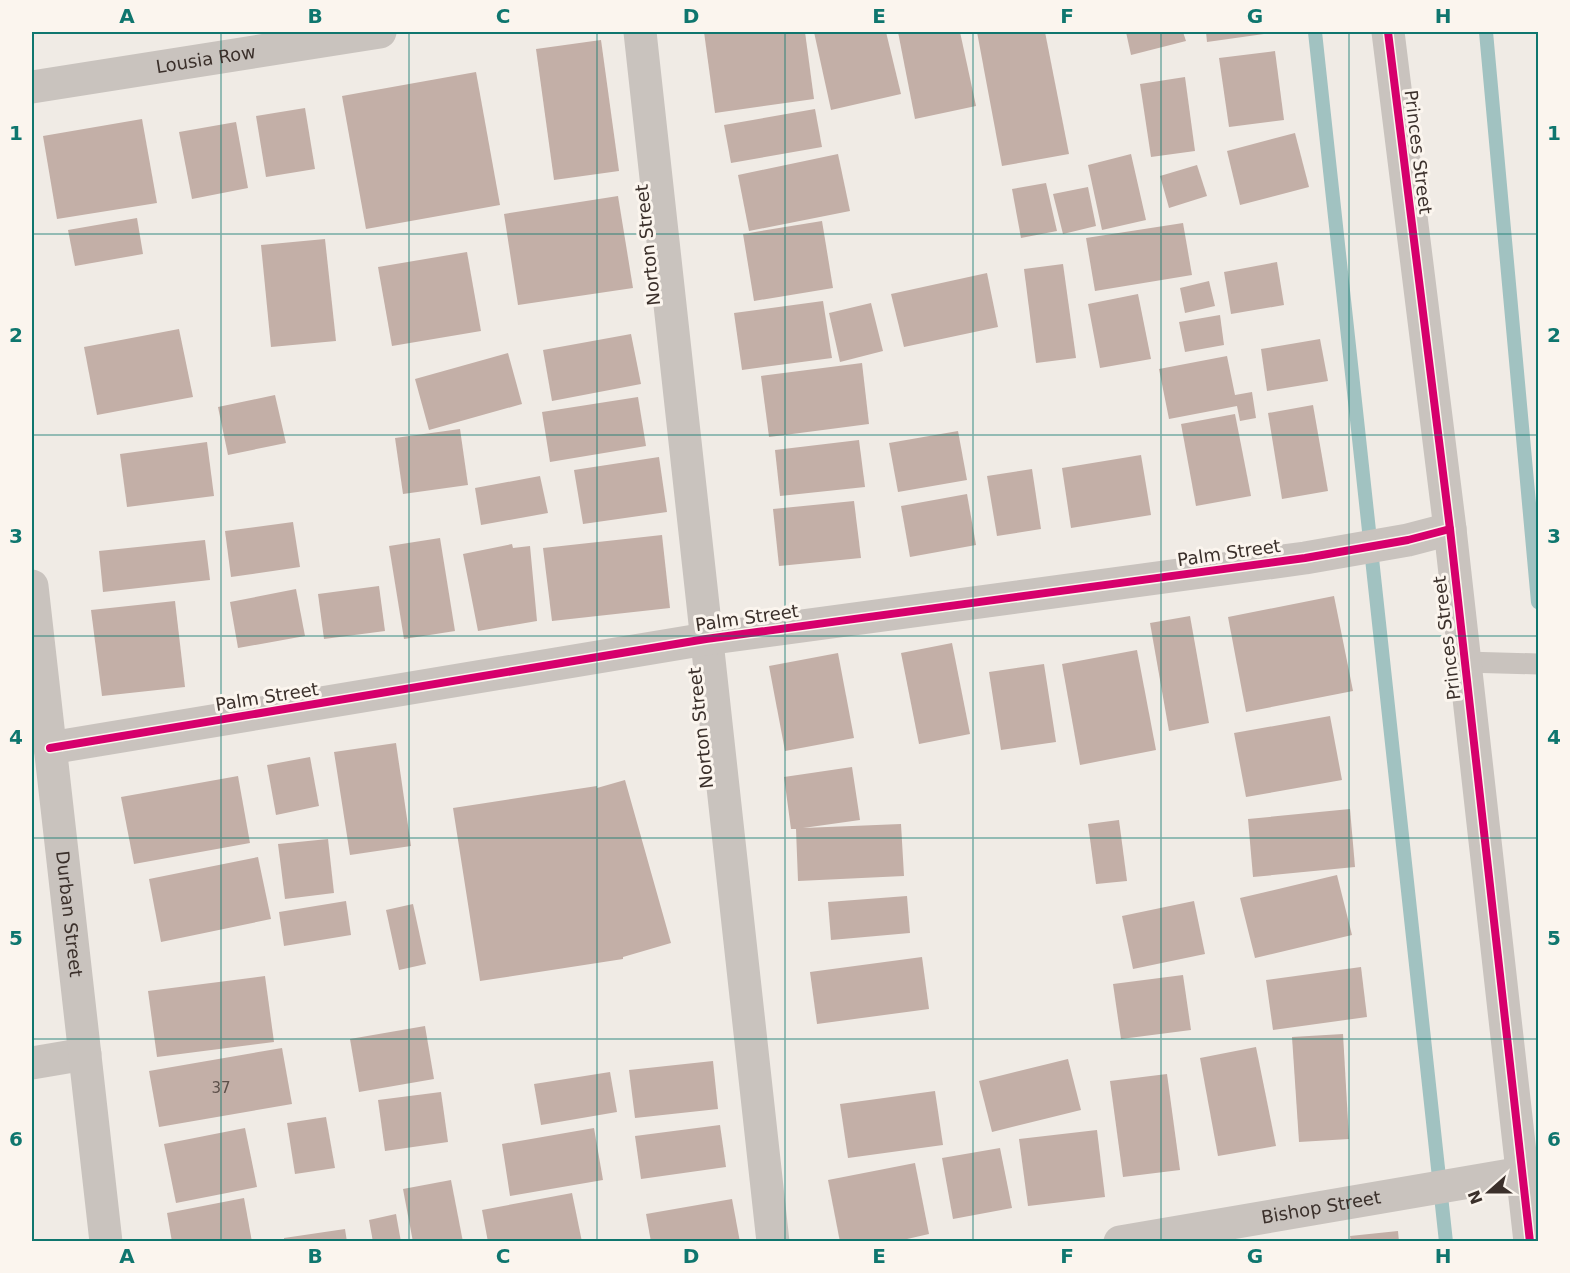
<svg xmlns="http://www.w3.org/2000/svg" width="1570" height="1273" font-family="'DejaVu Sans',sans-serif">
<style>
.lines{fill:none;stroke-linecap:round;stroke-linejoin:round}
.stream{stroke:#a1c2c1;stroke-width:14}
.building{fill:#c3afa7}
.service{stroke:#c9c3be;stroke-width:21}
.minor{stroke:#c9c3be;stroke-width:33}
.tertiary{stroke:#c9c3be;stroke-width:33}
.cycleway-casing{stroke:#fbf5ee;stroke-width:11}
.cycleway{stroke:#d6006c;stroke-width:8}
.grid{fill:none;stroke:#0f766e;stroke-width:1.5;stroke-opacity:0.55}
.labels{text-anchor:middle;stroke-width:6;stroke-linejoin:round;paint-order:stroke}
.number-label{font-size:15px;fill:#5d504a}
.street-label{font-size:18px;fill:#3b302b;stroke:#fbf5ee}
.neatline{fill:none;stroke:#0f766e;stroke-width:2}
.grid-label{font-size:20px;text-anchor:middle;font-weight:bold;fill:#0f766e}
</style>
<rect width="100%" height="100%" fill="#f0ebe5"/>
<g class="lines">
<g class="stream">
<path d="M 1315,32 L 1446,1242"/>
<path d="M 1486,32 L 1538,602"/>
</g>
</g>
<g class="building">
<path d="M 704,32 L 805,32 L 814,99 L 715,113 Z"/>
<path d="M 814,32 L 886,32 L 901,94 L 831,110 Z"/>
<path d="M 898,32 L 960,32 L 976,106 L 915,119 Z"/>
<path d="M 977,32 L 1045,32 L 1069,154 L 1002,166 Z"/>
<path d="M 1126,32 L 1183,32 L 1186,41 L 1131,55 Z"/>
<path d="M 1206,32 L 1271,32 L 1271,33 L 1207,42 Z"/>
<path d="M 601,40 L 619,171 L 554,180 L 536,49 Z"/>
<path d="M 1275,51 L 1284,120 L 1229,127 L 1219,58 Z"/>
<path d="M 476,72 L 500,205 L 366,229 L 342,96 Z"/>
<path d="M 1185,77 L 1195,151 L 1151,157 L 1140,84 Z"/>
<path d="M 305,108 L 315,169 L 266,177 L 256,116 Z"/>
<path d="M 815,109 L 822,147 L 731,163 L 724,125 Z"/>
<path d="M 142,119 L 157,203 L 57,219 L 43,136 Z"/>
<path d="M 236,122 L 248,188 L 192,199 L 179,132 Z"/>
<path d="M 1295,133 L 1309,187 L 1240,205 L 1227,151 Z"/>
<path d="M 838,154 L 850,211 L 749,231 L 738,175 Z"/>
<path d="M 1131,154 L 1146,220 L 1102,230 L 1088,165 Z"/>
<path d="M 1197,165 L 1207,196 L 1169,208 L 1160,176 Z"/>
<path d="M 1046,183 L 1057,231 L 1021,238 L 1012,189 Z"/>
<path d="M 1088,187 L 1096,226 L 1063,234 L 1053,194 Z"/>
<path d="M 618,196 L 633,288 L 518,305 L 504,214 Z"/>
<path d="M 137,218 L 143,254 L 75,266 L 68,230 Z"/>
<path d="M 822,221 L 833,288 L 754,301 L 743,234 Z"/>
<path d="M 1183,223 L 1192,275 L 1095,291 L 1086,238 Z"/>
<path d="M 325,239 L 336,341 L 271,347 L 261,245 Z"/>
<path d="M 467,252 L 481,331 L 392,346 L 378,267 Z"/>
<path d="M 1277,262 L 1284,305 L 1231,314 L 1224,272 Z"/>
<path d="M 1063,264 L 1076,358 L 1036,363 L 1024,269 Z"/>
<path d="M 987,273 L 998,327 L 904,347 L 891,294 Z"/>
<path d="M 1209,281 L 1215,306 L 1185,313 L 1180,288 Z"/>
<path d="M 1138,294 L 1151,359 L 1100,368 L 1088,304 Z"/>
<path d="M 823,301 L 832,358 L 742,370 L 734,313 Z"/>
<path d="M 871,303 L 883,351 L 840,362 L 829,313 Z"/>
<path d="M 1220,315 L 1224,345 L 1185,352 L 1179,322 Z"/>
<path d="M 179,329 L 193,397 L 97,415 L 84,347 Z"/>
<path d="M 631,334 L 641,384 L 552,401 L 543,350 Z"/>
<path d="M 1320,339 L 1328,381 L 1267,391 L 1261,349 Z"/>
<path d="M 508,353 L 522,404 L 429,430 L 415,379 Z"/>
<path d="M 1227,356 L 1235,395 L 1252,392 L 1256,418 L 1240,421 L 1237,406 L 1169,419 L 1159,369 Z"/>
<path d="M 862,363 L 869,424 L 769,437 L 761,376 Z"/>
<path d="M 275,395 L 286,443 L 228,455 L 218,407 Z"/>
<path d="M 638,397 L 646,446 L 550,462 L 542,412 Z"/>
<path d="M 1313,405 L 1328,491 L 1282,499 L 1268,413 Z"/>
<path d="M 1235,414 L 1251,496 L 1196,506 L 1181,424 Z"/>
<path d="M 460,429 L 468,485 L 403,494 L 395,438 Z"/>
<path d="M 958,431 L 967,480 L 898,492 L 889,443 Z"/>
<path d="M 859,440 L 865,487 L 780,496 L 775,450 Z"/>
<path d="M 207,442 L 214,496 L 127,507 L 120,454 Z"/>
<path d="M 1141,455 L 1151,515 L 1071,528 L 1062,468 Z"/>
<path d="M 659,457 L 667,512 L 583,524 L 574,470 Z"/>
<path d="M 1032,469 L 1041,529 L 997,536 L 987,476 Z"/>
<path d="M 540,476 L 548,513 L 481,525 L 475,488 Z"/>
<path d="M 967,494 L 976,545 L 910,557 L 901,506 Z"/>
<path d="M 854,501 L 861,558 L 779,566 L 773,509 Z"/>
<path d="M 293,522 L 300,567 L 231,577 L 225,531 Z"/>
<path d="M 662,535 L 670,608 L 552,621 L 543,548 Z"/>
<path d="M 440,538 L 455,631 L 404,639 L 389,546 Z"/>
<path d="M 205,540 L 210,580 L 103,592 L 99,551 Z"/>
<path d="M 512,544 L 513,548 L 530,546 L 537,621 L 478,631 L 463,554 Z"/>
<path d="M 379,586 L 385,631 L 324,639 L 318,594 Z"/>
<path d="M 296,589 L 305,636 L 238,648 L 230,602 Z"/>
<path d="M 1334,596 L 1353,691 L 1246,712 L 1228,617 Z"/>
<path d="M 175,601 L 185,687 L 102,696 L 91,610 Z"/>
<path d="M 1190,616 L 1209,723 L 1169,731 L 1150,623 Z"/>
<path d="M 952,643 L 970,734 L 919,744 L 901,653 Z"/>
<path d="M 1137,650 L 1156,750 L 1080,765 L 1062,664 Z"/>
<path d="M 838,653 L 854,738 L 785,751 L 769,666 Z"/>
<path d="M 1044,664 L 1056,742 L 1001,750 L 989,672 Z"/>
<path d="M 1330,716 L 1342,780 L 1246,797 L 1234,733 Z"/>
<path d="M 396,743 L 411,846 L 350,855 L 334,752 Z"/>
<path d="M 310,757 L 319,806 L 276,815 L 267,765 Z"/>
<path d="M 852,767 L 860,820 L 803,828 L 901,824 L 904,876 L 798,881 L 796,829 L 791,829 L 784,777 Z"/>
<path d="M 238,776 L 250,843 L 134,864 L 121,797 Z"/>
<path d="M 625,780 L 671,943 L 623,957 L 623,959 L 480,981 L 453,808 L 597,786 L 597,788 Z"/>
<path d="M 1350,809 L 1355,867 L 1253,877 L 1248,819 Z"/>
<path d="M 1119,820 L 1127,881 L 1096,884 L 1088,824 Z"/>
<path d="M 328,839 L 334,893 L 285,899 L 278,844 Z"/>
<path d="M 258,857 L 271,919 L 161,942 L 149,879 Z"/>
<path d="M 1337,875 L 1352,935 L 1255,958 L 1240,898 Z"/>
<path d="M 907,896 L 910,933 L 831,940 L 828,902 Z"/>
<path d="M 346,901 L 351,935 L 284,946 L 279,912 Z"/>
<path d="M 1194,901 L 1205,954 L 1133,969 L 1122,916 Z"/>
<path d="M 413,904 L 426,964 L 399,970 L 386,910 Z"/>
<path d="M 922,957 L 929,1009 L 817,1024 L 810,972 Z"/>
<path d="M 1361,967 L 1367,1017 L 1273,1030 L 1266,980 Z"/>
<path d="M 1183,975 L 1191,1030 L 1121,1039 L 1113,984 Z"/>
<path d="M 265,976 L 274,1042 L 157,1057 L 148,991 Z"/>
<path d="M 425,1026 L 434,1079 L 359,1092 L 350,1039 Z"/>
<path d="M 1343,1034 L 1349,1139 L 1299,1142 L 1292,1037 Z"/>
<path d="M 1256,1047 L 1276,1146 L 1218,1156 L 1200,1058 Z"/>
<path d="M 282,1048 L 292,1104 L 159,1127 L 149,1071 Z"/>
<path d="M 1068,1059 L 1081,1110 L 992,1132 L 979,1081 Z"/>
<path d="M 713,1061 L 718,1109 L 635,1118 L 629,1070 Z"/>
<path d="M 610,1072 L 617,1112 L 541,1125 L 534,1084 Z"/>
<path d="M 1167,1074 L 1180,1170 L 1123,1177 L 1110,1081 Z"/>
<path d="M 935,1091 L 943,1145 L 848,1158 L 840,1104 Z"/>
<path d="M 441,1092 L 448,1142 L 385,1151 L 378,1100 Z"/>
<path d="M 326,1117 L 335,1168 L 295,1174 L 287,1123 Z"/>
<path d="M 720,1125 L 726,1167 L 641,1179 L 635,1136 Z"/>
<path d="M 245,1128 L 257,1187 L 176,1203 L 164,1144 Z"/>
<path d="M 594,1128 L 603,1180 L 510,1196 L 502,1144 Z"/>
<path d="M 1097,1130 L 1105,1197 L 1028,1206 L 1019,1139 Z"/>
<path d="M 1000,1148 L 1012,1208 L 953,1219 L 942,1158 Z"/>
<path d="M 915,1163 L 929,1234 L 894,1242 L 840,1242 L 828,1180 Z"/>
<path d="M 451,1180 L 463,1242 L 413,1242 L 403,1189 Z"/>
<path d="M 572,1193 L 582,1242 L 488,1242 L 482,1210 Z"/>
<path d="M 244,1198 L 252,1242 L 172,1242 L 167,1213 Z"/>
<path d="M 732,1199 L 740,1242 L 651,1242 L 646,1214 Z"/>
<path d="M 396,1214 L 401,1242 L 373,1242 L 369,1220 Z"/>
<path d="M 345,1229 L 347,1242 L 284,1242 L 284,1238 Z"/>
<path d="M 1398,1231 L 1399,1242 L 1351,1242 L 1350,1236 Z"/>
</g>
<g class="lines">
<path class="service" d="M 1465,662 L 1538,664"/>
<g class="minor">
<path d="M 640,32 L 773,1242"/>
<path d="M 1388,32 L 1450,529 L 1530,1242"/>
<path id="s1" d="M 32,87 L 380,32"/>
<path d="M 50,748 L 706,639 L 1305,558 L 1408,540 L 1450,529"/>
<path d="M 32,1063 L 85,1054"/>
<path id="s2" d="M 1120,1242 L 1522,1173"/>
</g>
<path class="tertiary" id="s3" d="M 32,586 L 106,1242"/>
<g class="cycleway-casing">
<g id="cycleway">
<path d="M 1388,32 L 1450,529 L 1530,1242"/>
<path d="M 50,748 L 706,639 L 1305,558 L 1408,540 L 1450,529"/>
</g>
</g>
<use href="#cycleway" class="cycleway"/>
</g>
<path class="grid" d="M 221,32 L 221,1242M 409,32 L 409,1242M 597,32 L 597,1242M 785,32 L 785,1242M 973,32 L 973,1242M 1161,32 L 1161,1242M 1349,32 L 1349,1242M 32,234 L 1538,234M 32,435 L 1538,435M 32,636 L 1538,636M 32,838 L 1538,838M 32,1039 L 1538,1039"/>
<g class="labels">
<g class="number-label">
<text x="221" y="1093">37</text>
</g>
<g class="street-label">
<text dy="6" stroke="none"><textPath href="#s1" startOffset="176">Lousia Row</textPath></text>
<text transform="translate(1418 152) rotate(83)" y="6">Princes Street</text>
<text transform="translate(648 245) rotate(-96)" y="6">Norton Street</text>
<text transform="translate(1229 553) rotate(-8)" y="6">Palm Street</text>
<text transform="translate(747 618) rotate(-8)" y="6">Palm Street</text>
<text transform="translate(1447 638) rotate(-97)" y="6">Princes Street</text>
<text transform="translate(267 697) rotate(-9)" y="6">Palm Street</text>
<text transform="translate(701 728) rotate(-96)" y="6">Norton Street</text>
<text dy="6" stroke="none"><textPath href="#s3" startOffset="330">Durban Street</textPath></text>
<text dy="6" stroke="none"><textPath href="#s2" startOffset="204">Bishop Street</textPath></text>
</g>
</g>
<rect width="1570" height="1273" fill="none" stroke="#fbf5ee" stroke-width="66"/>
<g transform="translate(1489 1192) rotate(249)" stroke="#fbf5ee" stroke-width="4.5" paint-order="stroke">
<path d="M0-4.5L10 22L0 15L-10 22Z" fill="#3b302b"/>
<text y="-9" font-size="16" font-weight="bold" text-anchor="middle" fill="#3b302b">N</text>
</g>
<rect x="33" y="33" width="1504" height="1207" class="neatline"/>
<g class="grid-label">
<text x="127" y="23">A</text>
<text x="315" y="23">B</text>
<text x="503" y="23">C</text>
<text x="691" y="23">D</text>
<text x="879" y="23">E</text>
<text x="1067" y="23">F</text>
<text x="1255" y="23">G</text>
<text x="1443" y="23">H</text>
<text x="16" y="140">1</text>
<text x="1554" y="140">1</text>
<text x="16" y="342">2</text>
<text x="1554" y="342">2</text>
<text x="16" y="543">3</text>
<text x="1554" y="543">3</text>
<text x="16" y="744">4</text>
<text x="1554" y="744">4</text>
<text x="16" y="945">5</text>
<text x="1554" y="945">5</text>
<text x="16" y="1146">6</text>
<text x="1554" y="1146">6</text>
<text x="127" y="1263">A</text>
<text x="315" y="1263">B</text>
<text x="503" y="1263">C</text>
<text x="691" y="1263">D</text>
<text x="879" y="1263">E</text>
<text x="1067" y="1263">F</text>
<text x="1255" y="1263">G</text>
<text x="1443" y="1263">H</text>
</g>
</svg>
